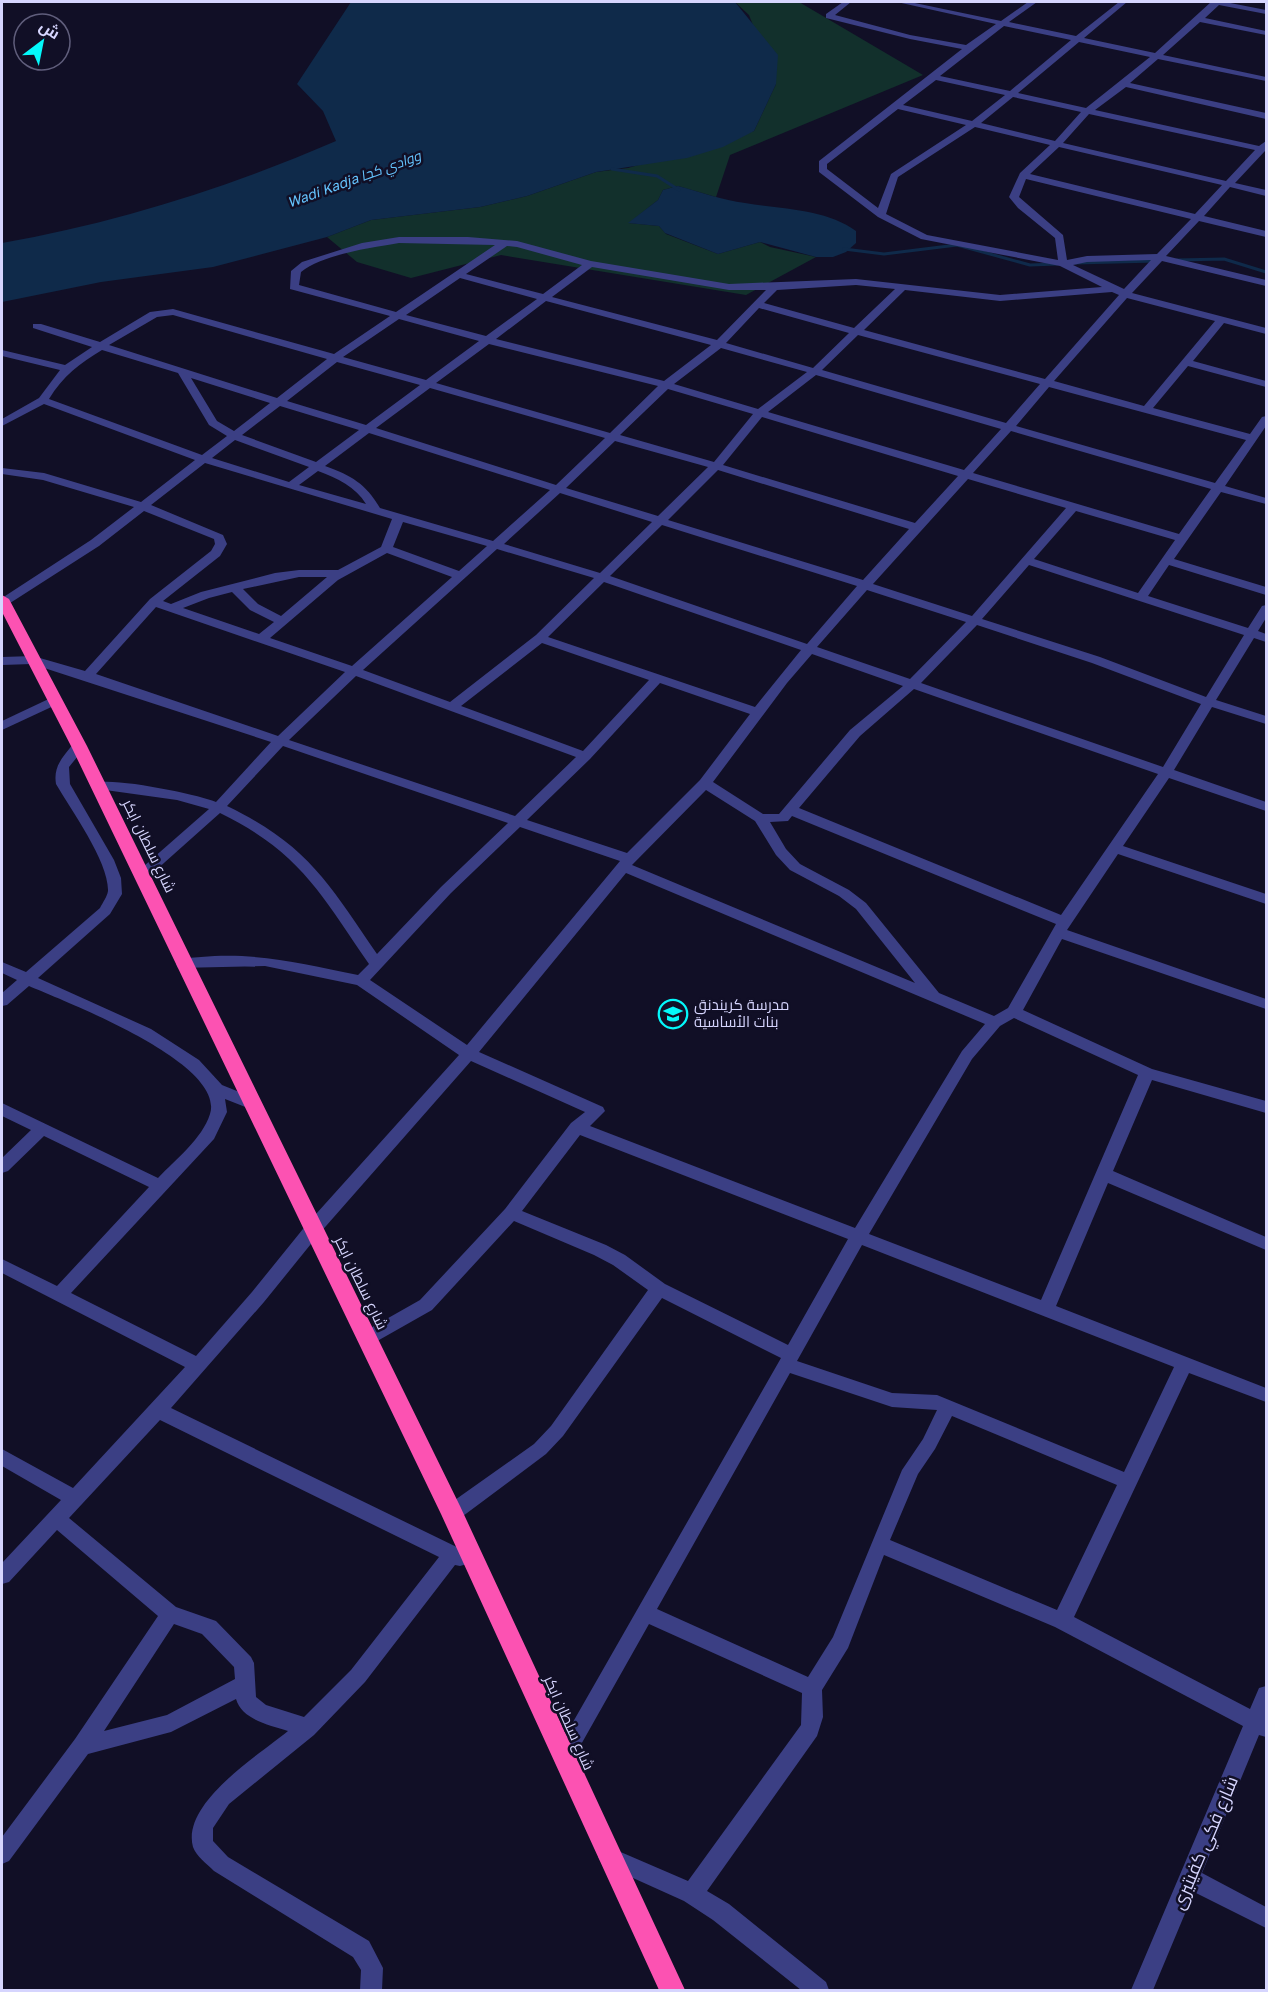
<svg xmlns="http://www.w3.org/2000/svg" width="1268" height="1992" font-family="'Golos Text',Cairo,sans-serif">
<style>
.green{fill:#12302c}
.water{fill:#0f2a4a}
.lines{fill:none;stroke-linecap:round;stroke-linejoin:round}
.stream{stroke:#0f2a4a;stroke-width:3}
.minor{fill:#3b3f84;fill-rule:evenodd}
.highway{fill:#fc52b2;fill-rule:evenodd}
.labels{text-anchor:middle;stroke-width:5;stroke-linejoin:round;paint-order:stroke}
.far-water-label{font-size:14px;font-style:italic;fill:#64c3fd;stroke:#110f26}
.street-label{font-size:15px;fill:#d6d5fe;stroke:#110f26}
.poi-label{font-size:15px;fill:#d6d5fe;stroke:#110f26;text-anchor:start}
.near-street-label{font-size:18px;fill:#d6d5fe;stroke:#110f26}
</style>
<rect width="100%" height="100%" fill="#110f26"/>
<path class="green" d="M 735,2 L 799,2 L 923,75 L 730,155 L 716,197 L 678,186 L 663,190 L 658,200 L 629,223 L 659,226 L 666,234 L 718,254 L 760,242 L 770,247 L 816,257 L 746,295 L 501,255 L 411,278 L 357,262 L 327,237 L 371,220 L 480,207 L 527,196 L 596,172 L 628,168 L 754,131 L 776,84 L 749,15 Z"/>
<g class="water">
<path d="M 351,2 L 735,2 L 778,55 L 776,84 L 754,131 L 723,147 L 687,158 L 596,172 L 527,196 L 480,207 L 371,220 L 327,237 L 213,267 L 101,282 L 2,302 L 2,243 C 116,223 230,187 336,141 L 323,111 L 297,84 Z"/>
<path d="M 678,186 C 700,192 723,200 745,203 C 781,209 827,209 856,231 L 856,243 L 846,252 L 833,257 L 816,257 L 760,242 L 718,254 L 665,233 L 659,226 L 628,223 L 658,200 L 663,190 Z"/>
</g>
<g class="lines">
<g class="stream">
<path d="M 612,169 L 657,176 L 679,190"/>
<path d="M 844,249 L 884,254 L 957,245 L 1030,265 L 1057,264"/>
<path d="M 1177,260 L 1224,259 L 1266,272"/>
<path d="M 1075,263 L 1156,261"/>
</g>
<g class="minor">
<path d="M 843,2 L 851,2 L 835,15 L 910,35 L 966,45 L 996,24 L 897,2 L 910,2 L 1001,21 L 1028,2 L 1037,2 L 1009,22 L 1076,36 L 1119,2 L 1127,2 L 1084,38 L 1155,53 L 1211,2 L 1225,2 L 1266,10 L 1266,14 L 1219,5 L 1205,18 L 1266,31 L 1266,35 L 1200,22 L 1163,55 L 1266,77 L 1266,81 L 1158,59 L 1130,83 L 1266,113 L 1266,119 L 1126,87 L 1095,110 L 1259,146 L 1266,141 L 1265,151 L 1235,183 L 1266,190 L 1266,196 L 1230,187 L 1204,216 L 1266,231 L 1266,237 L 1199,221 L 1166,256 L 1266,280 L 1266,286 L 1162,261 L 1132,293 L 1266,328 L 1266,334 L 1224,323 L 1193,361 L 1266,381 L 1266,387 L 1188,366 L 1153,408 L 1250,434 L 1262,417 L 1266,416 L 1266,426 L 1225,486 L 1266,498 L 1266,504 L 1221,492 L 1174,559 L 1266,587 L 1266,595 L 1169,565 L 1148,596 L 1248,628 L 1262,606 L 1266,605 L 1266,618 L 1258,631 L 1266,634 L 1266,642 L 1254,638 L 1216,700 L 1266,716 L 1266,724 L 1212,707 L 1174,770 L 1266,802 L 1266,811 L 1169,778 L 1123,846 L 1266,894 L 1266,904 L 1118,854 L 1067,930 L 1266,999 L 1266,1009 L 1062,939 L 1023,1010 L 1152,1069 L 1266,1101 L 1266,1113 L 1152,1080 L 1113,1171 L 1266,1237 L 1266,1250 L 1108,1183 L 1056,1306 L 1266,1388 L 1266,1402 L 1189,1373 L 1074,1617 L 1250,1709 L 1259,1688 L 1266,1686 L 1266,1737 L 1259,1735 L 1202,1873 L 1266,1907 L 1266,1928 L 1194,1892 L 1153,1990 L 1131,1990 L 1243,1726 L 1055,1627 L 884,1555 L 848,1648 L 822,1690 L 823,1717 L 817,1736 L 707,1891 L 729,1904 L 826,1982 L 829,1990 L 801,1990 L 713,1920 L 684,1901 L 602,1864 L 598,1857 L 602,1850 L 609,1847 L 688,1881 L 801,1725 L 802,1693 L 649,1624 L 570,1764 L 563,1767 L 556,1764 L 553,1757 L 781,1358 L 662,1298 L 563,1436 L 546,1454 L 459,1519 L 452,1521 L 445,1519 L 443,1513 L 445,1507 L 534,1444 L 551,1426 L 648,1290 L 613,1265 L 594,1255 L 514,1221 L 432,1310 L 372,1344 L 366,1346 L 360,1344 L 357,1339 L 360,1334 L 420,1300 L 505,1209 L 571,1123 L 585,1112 L 471,1061 L 319,1234 L 264,1302 L 171,1408 L 467,1552 L 469,1558 L 467,1564 L 460,1566 L 455,1565 L 365,1682 L 314,1735 L 229,1804 L 213,1828 L 213,1841 L 228,1857 L 369,1941 L 383,1968 L 382,1990 L 360,1990 L 361,1970 L 353,1957 L 214,1871 C 207,1864 196,1856 193,1847 C 181,1803 259,1755 288,1731 C 270,1725 242,1720 236,1699 L 171,1732 L 88,1754 L 9,1861 L 2,1864 L 2,1837 L 75,1739 L 158,1616 L 57,1530 L 9,1582 L 2,1584 L 2,1563 L 61,1500 L 2,1466 L 2,1449 L 73,1488 L 185,1367 L 2,1273 L 2,1259 L 57,1286 L 149,1187 L 44,1136 L 8,1171 L 2,1173 L 2,1158 L 31,1130 L 2,1116 L 2,1103 L 158,1178 C 176,1159 202,1139 210,1114 C 226,1063 66,1002 29,986 L 7,1005 L 2,1006 L 2,993 L 17,980 L 2,973 L 2,962 L 26,972 L 100,908 C 103,902 107,897 108,891 C 109,862 71,810 56,784 C 53,766 63,757 74,743 L 84,743 L 86,746 L 69,767 L 70,784 L 114,860 L 121,878 L 122,894 L 110,914 L 38,978 L 151,1029 L 199,1060 L 222,1085 L 259,1100 L 261,1104 L 259,1108 L 253,1110 L 225,1099 L 227,1112 L 214,1139 L 71,1293 L 196,1356 L 252,1292 L 307,1224 L 459,1055 L 357,985 L 265,966 L 178,968 L 176,964 C 181,957 193,958 201,957 C 258,952 303,964 358,975 L 369,964 C 321,894 300,852 220,813 L 146,879 L 136,879 L 134,876 L 136,873 L 209,809 L 177,800 L 98,789 L 91,785 C 102,774 199,795 216,802 L 271,742 L 32,664 L 2,665 L 2,657 L 33,656 L 85,671 L 150,599 L 211,551 L 215,544 L 214,539 L 144,511 L 99,546 L 7,605 L 2,605 L 2,598 L 91,540 L 134,507 L 43,480 L 2,474 L 2,468 L 44,473 L 141,502 L 195,460 L 44,404 L 2,426 L 2,419 L 39,398 L 60,370 L 2,356 L 2,350 L 65,365 L 92,347 L 33,328 L 33,324 L 41,324 L 100,342 L 150,312 L 173,309 L 334,354 L 390,316 L 290,289 L 291,271 L 302,262 L 362,243 L 399,237 L 468,237 L 517,241 L 591,261 L 729,284 L 856,279 L 1000,295 L 1102,287 L 1060,266 L 921,239 L 878,217 L 819,172 L 819,161 L 962,49 L 910,39 L 826,18 L 826,14 ZM 1004,26 L 1071,40 L 1010,91 L 940,76 ZM 1079,42 L 1150,57 L 1086,108 L 1018,93 ZM 936,80 L 1005,95 L 972,121 L 903,105 ZM 1013,97 L 1081,112 L 1055,141 L 981,123 ZM 898,109 L 966,125 L 891,174 L 878,208 L 827,169 L 827,164 ZM 1089,114 L 1255,150 L 1226,181 L 1063,143 ZM 975,127 L 1050,145 L 1020,173 L 1009,197 L 1018,208 L 1055,238 L 1058,260 L 927,235 L 886,214 L 898,177 ZM 1059,147 L 1222,185 L 1195,214 L 1030,174 ZM 1026,179 L 1191,219 L 1157,254 L 1087,256 L 1067,260 L 1063,235 L 1019,197 ZM 399,243 L 495,245 L 396,312 L 299,285 L 301,272 C 324,254 370,248 399,243 ZM 507,246 L 517,247 L 582,265 L 543,294 L 466,274 ZM 1151,260 L 1124,289 L 1073,265 L 1087,262 ZM 592,267 L 729,290 L 766,290 L 717,340 L 552,297 ZM 460,278 L 537,299 L 486,336 L 406,315 ZM 856,285 L 895,289 L 854,328 L 764,303 L 777,290 ZM 905,290 L 1000,301 L 1112,292 L 1119,295 L 1045,379 L 864,330 ZM 1127,298 L 1215,321 L 1144,406 L 1054,381 ZM 546,301 L 711,345 L 664,381 L 496,339 ZM 759,308 L 849,333 L 813,368 L 726,343 ZM 173,315 L 327,359 L 277,398 L 109,345 L 157,317 ZM 399,319 L 479,341 L 426,380 L 343,357 ZM 858,335 L 1040,384 L 1006,423 L 822,370 ZM 489,344 L 658,386 L 610,433 L 436,383 ZM 721,348 L 807,372 L 758,409 L 674,384 ZM 102,350 L 178,373 L 209,425 L 227,436 L 202,455 L 49,399 C 63,376 80,363 102,350 ZM 337,362 L 420,385 L 366,425 L 287,401 ZM 816,375 L 1001,429 L 964,470 L 768,412 ZM 191,378 L 270,403 L 234,431 L 217,421 ZM 1049,387 L 1246,440 L 1215,483 L 1016,426 ZM 430,388 L 605,438 L 556,485 L 376,428 ZM 668,389 L 753,414 L 714,462 L 620,435 ZM 280,406 L 359,430 L 316,462 L 242,435 ZM 762,417 L 958,476 L 915,523 L 723,465 ZM 1011,431 L 1211,489 L 1179,534 L 973,473 ZM 369,433 L 550,490 L 493,541 L 380,508 C 366,484 351,475 325,466 ZM 235,440 L 309,467 L 289,482 L 212,458 ZM 615,441 L 708,467 L 658,516 L 566,488 ZM 205,463 L 392,519 L 381,547 L 338,570 L 299,570 L 275,573 L 201,592 L 171,604 L 163,601 L 220,556 L 227,544 L 223,535 L 151,505 ZM 718,470 L 909,529 L 863,580 L 668,520 ZM 318,471 C 337,478 356,487 366,504 L 299,485 ZM 968,479 L 1066,508 L 972,616 L 873,584 ZM 560,493 L 652,522 L 600,573 L 504,544 ZM 1076,511 L 1175,540 L 1138,593 L 1034,559 ZM 403,522 L 487,546 L 459,571 L 393,547 ZM 662,525 L 857,586 L 807,644 L 610,576 ZM 497,549 L 594,578 L 536,635 L 450,702 L 363,670 ZM 387,553 L 452,577 L 352,666 L 270,638 L 338,580 ZM 1029,565 L 1244,635 L 1206,697 L 1100,657 L 982,619 ZM 299,577 L 327,577 L 281,616 L 258,604 L 243,589 ZM 604,582 L 801,650 L 755,707 L 548,637 ZM 867,590 L 966,622 L 910,679 L 817,647 ZM 232,592 L 250,610 L 274,622 L 259,634 L 183,608 L 209,598 ZM 156,607 L 345,672 L 278,736 L 96,674 ZM 977,625 L 1092,663 L 1201,704 L 1163,767 L 921,683 ZM 542,643 L 649,680 L 583,751 L 461,706 ZM 812,654 L 903,686 L 850,730 L 779,814 L 763,814 L 713,782 L 787,683 ZM 356,676 L 576,757 L 515,816 L 289,740 ZM 660,683 L 750,714 L 700,780 L 627,853 L 527,820 L 590,759 ZM 914,689 L 1158,774 L 1061,915 L 799,808 L 860,736 ZM 283,746 L 508,823 L 441,887 L 377,954 C 329,884 308,845 227,806 ZM 706,790 L 755,821 L 776,855 L 790,870 L 839,896 L 856,909 L 915,983 L 632,865 ZM 792,816 L 1056,924 L 1008,1008 L 994,1016 L 939,993 L 866,903 L 849,890 L 800,864 L 786,849 L 770,822 L 788,821 ZM 520,827 L 620,861 L 467,1045 L 370,980 L 451,893 ZM 626,873 L 985,1024 L 962,1051 L 855,1228 L 590,1126 L 605,1111 L 603,1107 L 479,1052 ZM 1014,1018 L 1138,1075 L 1041,1300 L 869,1234 L 972,1059 L 1000,1026 ZM 580,1135 L 848,1239 L 788,1345 L 665,1284 L 625,1255 L 606,1245 L 522,1211 ZM 862,1245 L 1174,1367 L 1124,1472 L 937,1395 L 892,1393 L 797,1361 ZM 790,1373 L 892,1407 L 937,1410 L 923,1439 L 902,1470 L 833,1637 L 808,1677 L 657,1609 ZM 952,1416 L 1117,1485 L 1057,1610 L 890,1540 L 918,1474 L 935,1449 ZM 160,1420 L 439,1557 L 351,1670 L 304,1717 L 266,1705 L 256,1697 L 254,1663 L 251,1657 L 216,1621 L 176,1607 L 69,1518 ZM 174,1624 L 202,1634 L 234,1667 L 235,1679 L 167,1715 L 104,1731 Z"/>
<path d="M 55,696 L 61,700 L 60,703 L 2,730 L 2,721 Z"/>
</g>
<path class="highway" d="M 2,595 L 9,599 L 87,746 L 460,1506 L 685,1990 L 659,1990 L 441,1514 L 71,746 L 2,612 Z"/>
</g>
<defs>
<g id="school-ring" transform="scale(1.5)"><circle r="9.5" fill="#110f26" stroke="#04f8fb" stroke-width="1.5"/><path d="M0-5L7-2L0 1L-7-2ZM-4 1L0 2.5L4 1V4Q0 6-4 4Z" fill="#04f8fb"/></g>
</defs>
<g fill-rule="evenodd">
<use href="#school-ring" x="673" y="1014"/>
</g>
<g class="labels">
<g class="far-water-label">
<text transform="translate(354 179) rotate(-20)" y="5">Wadi Kadja ووادي كجا</text>
</g>
<g class="street-label">
<text transform="translate(149 846) rotate(64)" y="5">شارع سلطان ابكر</text>
<text transform="translate(361 1283) rotate(64)" y="5">شارع سلطان ابكر</text>
<text transform="translate(569 1723) rotate(66)" y="5">شارع سلطان ابكر</text>
</g>
<g class="poi-label">
<text x="694" y="1010">مدرسة كريندنق<tspan x="694" dy="17">بنات الأساسية</tspan></text>
</g>
<g class="near-street-label">
<text transform="translate(1205 1843) rotate(-67)" y="6">شارع فكي كفيتيرى</text>
</g>
</g>
<rect width="1268" height="1992" fill="none" stroke="#d6d5fe" stroke-width="6"/>
<g transform="translate(42 42) rotate(32)"><circle r="28" fill="#110f26" stroke="#605e7c" stroke-width="1.5"/>
<path d="M0-4.5L10 22L0 15L-10 22Z" fill="#04f8fb"/>
<text y="-9" font-size="16" font-weight="bold" text-anchor="middle" fill="#d6d5fe">ش</text>
</g>
</svg>
